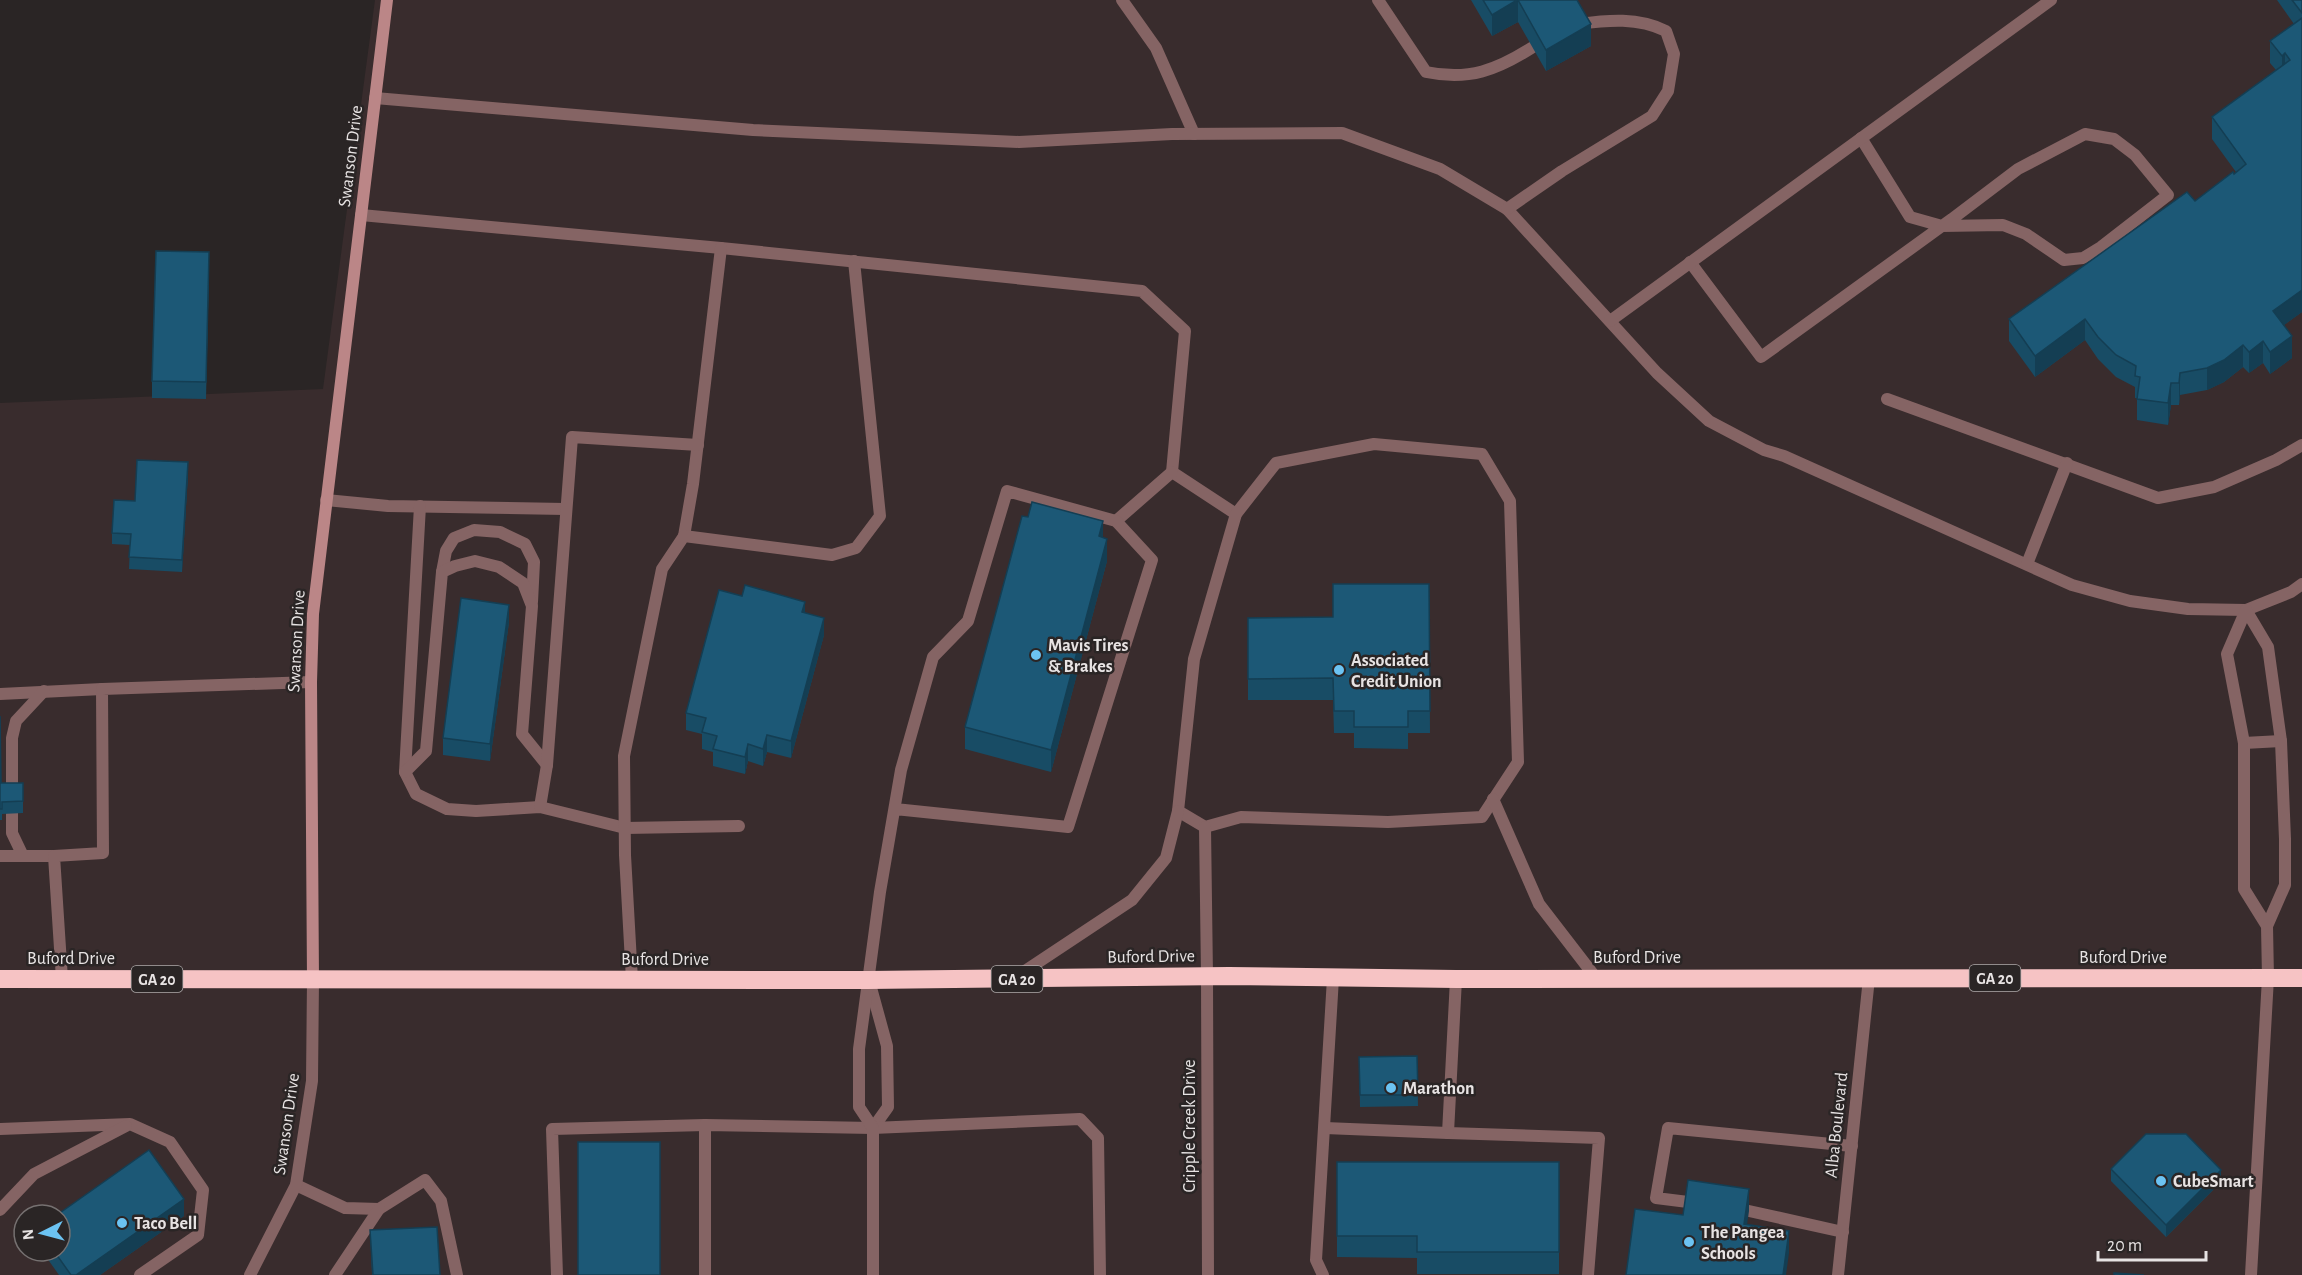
<svg xmlns="http://www.w3.org/2000/svg" width="2302" height="1275" font-family="'Alegreya Sans',sans-serif">
<style>
.built{fill:#392c2d;fill-rule:evenodd}
.lines{fill:none;stroke-linecap:round;stroke-linejoin:round}
.lane{stroke:#856464;stroke-width:12}
.street{stroke:#856464;stroke-width:12}
.secondary{stroke:#bb8687;stroke-width:12}
.highway{stroke:#f6c3c4;stroke-width:18}
.wall{fill:#184c65}
.shaded-wall{fill:#143e53}
.building{fill:#1c5876;stroke:#143e53;stroke-width:1.5}
.poi-dot{fill:#6cc3f2;stroke:#2a2525;stroke-width:2}
.labels{text-anchor:middle;stroke-width:5;stroke-linejoin:round;paint-order:stroke}
.shield{fill:#2a2525;stroke:#aeaaaa;stroke-width:1.5}
.shield-label{font-size:16px;font-weight:bold;fill:#e7e3e3}
.street-label{font-size:18px;fill:#e7e3e3;stroke:#2a2525}
.poi-label{font-size:18px;font-weight:bold;fill:#e7e3e3;stroke:#2a2525;text-anchor:start}
</style>
<rect width="100%" height="100%" fill="#2a2525"/>
<path class="built" d="M 375,0 L 2302,0 L 2302,1275 L 0,1275 L 0,403 L 323,389 ZM 24,1215 L 60,1215 L 60,1251 L 24,1251 Z"/>
<g class="lines">
<g class="lane">
<path d="M 1122,0 L 1156,48 L 1194,134"/>
<path d="M 1378,0 L 1426,72 C 1469,81 1497,70 1533,47"/>
<path d="M 375,98 L 753,130 L 1019,142 L 1172,134 L 1342,133 L 1440,169 L 1507,209 L 1657,373 L 1709,421 L 1764,450 L 1784,456 L 2072,585 L 2130,601 L 2188,609 L 2246,610 L 2291,592 L 2302,584"/>
<path d="M 1507,209 L 1562,171 L 1652,116 L 1668,91 L 1674,54 L 1666,31 C 1638,17 1608,20 1578,24"/>
<path d="M 361,215 L 721,248 L 1142,291 L 1185,331 L 1172,472 L 1236,514"/>
<path d="M 1690,262 L 1761,357 L 1942,226 L 1952,219 L 2018,169 L 2085,134 L 2114,139 L 2135,155 L 2168,195 L 2101,247 L 2083,258 L 2064,260 L 2026,234 L 2003,225 L 1942,226 L 1910,217 L 1861,138"/>
<path d="M 1610,321 L 2051,0"/>
<path d="M 1887,399 L 2158,498 L 2214,487 L 2276,460 L 2302,445"/>
<path d="M 1374,444 L 1482,454 L 1510,501 L 1518,762 L 1482,817 L 1388,822 L 1241,817 L 1205,827 L 1178,811 L 1194,659 L 1236,514 L 1276,463 Z"/>
<path d="M 326,500 L 388,506 L 565,509"/>
<path d="M 420,506 L 405,772 L 416,794 L 447,809 L 476,811 L 540,807 L 625,828 L 739,826"/>
<path d="M 1116,521 L 1172,472"/>
<path d="M 684,536 L 693,484 L 721,248"/>
<path d="M 2027,564 L 2067,463"/>
<path d="M 442,572 L 446,551 L 454,538 L 474,530 L 500,532 L 525,544 L 534,562 L 532,602"/>
<path d="M 0,694 L 102,689"/>
<path d="M 2244,743 L 2281,741"/>
<path d="M 405,772 L 426,751 L 442,572 L 455,566 L 475,561 L 499,567 L 523,583 L 532,606 L 522,734 L 547,765"/>
<path d="M 12,795 L 12,738 L 16,721 L 44,691"/>
<path d="M 1493,799 L 1539,904 L 1596,978"/>
<path d="M 540,807 L 547,765 L 572,437 L 698,445"/>
<path d="M 12,813 L 12,833 L 23,856"/>
<path d="M 1205,827 L 1207,976"/>
<path d="M 0,856 L 54,856"/>
<path d="M 1016,977 L 1132,900 L 1166,858 L 1178,811"/>
<path d="M 62,979 L 54,856 L 103,853 L 102,689 L 311,682"/>
<path d="M 1456,979 L 1448,1133 L 1599,1138 L 1588,1275"/>
<path d="M 632,980 L 625,855 L 624,756 L 662,569 L 684,536 L 832,555 L 856,548 L 880,516 L 854,261"/>
<path d="M 870,984 L 887,1046 L 888,1107 L 873,1128"/>
<path d="M 1325,1128 L 1448,1133"/>
<path d="M 0,1129 L 130,1124 L 170,1142 L 203,1190 L 198,1235 L 140,1275"/>
<path d="M 296,1185 L 345,1208 L 379,1209 L 425,1180 L 441,1201 L 457,1275"/>
<path d="M 1688,1202 L 1656,1198 L 1668,1128 L 1852,1146"/>
<path d="M 0,1210 L 34,1174 L 126,1126"/>
<path d="M 1749,1211 L 1843,1232"/>
<path d="M 335,1275 L 379,1209"/>
<path d="M 557,1275 L 552,1129 L 705,1125"/>
<path d="M 705,1275 L 705,1125 L 873,1128 L 1080,1119 L 1098,1138 L 1100,1275"/>
<path d="M 873,1275 L 873,1128 L 859,1107 L 859,1049 L 880,892 L 901,770 L 933,657 L 968,621 L 1007,491 L 1116,521 L 1152,560 L 1068,827 L 895,809"/>
<path d="M 1323,1275 L 1316,1260 L 1333,978"/>
<path d="M 2251,1275 L 2268,978 L 2267,926 L 2285,885 L 2285,839 L 2281,741 L 2268,647 L 2246,610 L 2227,654 L 2244,743 L 2244,889 L 2267,926"/>
</g>
<g class="street">
<path d="M 1207,976 L 1208,1275"/>
<path d="M 250,1275 L 296,1185 L 312,1081 L 313,980"/>
<path d="M 1838,1275 L 1869,978"/>
</g>
<path class="secondary" d="M 313,980 L 311,682 L 313,614 L 387,0"/>
<path class="highway" d="M 0,979 L 868,980 L 1229,976 L 1456,979 L 2302,978"/>
</g>
<g class="wall">
<path d="M 1471,0 L 1577,0 L 1591,46 L 1546,71 L 1518,22 L 1492,36 Z"/>
<path d="M 2277,0 L 2302,0 L 2302,312 L 2284,325 L 2292,358 L 2270,374 L 2263,363 L 2249,373 L 2243,367 L 2224,382 L 2207,390 L 2180,395 L 2179,405 L 2171,405 L 2168,425 L 2137,420 L 2137,398 L 2135,398 L 2135,387 L 2116,377 L 2098,359 L 2085,340 L 2035,377 L 2009,341 L 2009,319 L 2195,201 L 2236,172 L 2212,139 L 2212,117 L 2276,70 L 2270,63 L 2270,41 L 2294,24 Z"/>
<path d="M 209,269 L 206,399 L 152,398 L 152,381 Z"/>
<path d="M 188,474 L 182,572 L 129,569 L 130,545 L 112,544 L 112,533 Z"/>
<path d="M 1103,538 L 1107,561 L 1051,772 L 965,749 L 965,727 Z"/>
<path d="M 1429,584 L 1430,733 L 1408,733 L 1408,749 L 1354,748 L 1354,733 L 1334,733 L 1333,700 L 1248,700 L 1248,618 L 1333,617 Z"/>
<path d="M 805,613 L 824,635 L 791,758 L 767,752 L 763,766 L 748,761 L 745,774 L 713,766 L 713,752 L 702,749 L 702,734 L 686,730 L 686,713 Z"/>
<path d="M 509,622 L 490,761 L 443,755 L 443,738 Z"/>
<path d="M 0,716 L 1,783 L 23,783 L 23,813 L 2,814 L 2,820 L 0,820 Z"/>
<path d="M 1417,1056 L 1418,1106 L 1360,1107 L 1359,1057 Z"/>
<path d="M 1337,1162 L 1559,1162 L 1559,1274 L 1417,1274 L 1417,1258 L 1337,1257 Z"/>
<path d="M 2111,1169 L 2221,1182 L 2166,1237 L 2111,1181 Z"/>
<path d="M 184,1216 L 100,1275 L 59,1275 L 42,1251 L 60,1251 Z"/>
<path d="M 370,1230 L 440,1275 L 372,1275 Z"/>
</g>
<g class="shaded-wall">
<path d="M 1518,0 L 1518,22 L 1492,36 L 1492,15 Z"/>
<path d="M 1591,24 L 1591,46 L 1546,71 L 1546,50 Z"/>
<path d="M 2285,53 L 2285,75 L 2282,78 L 2282,56 Z"/>
<path d="M 2302,290 L 2302,312 L 2273,333 L 2273,311 Z"/>
<path d="M 2085,319 L 2085,340 L 2035,377 L 2035,356 Z"/>
<path d="M 2292,336 L 2292,358 L 2270,374 L 2270,352 Z"/>
<path d="M 2263,341 L 2263,363 L 2249,373 L 2249,352 Z"/>
<path d="M 2243,345 L 2243,367 L 2224,382 L 2207,390 L 2207,368 Z"/>
<path d="M 2180,373 L 2180,395 L 2179,405 L 2179,383 Z"/>
<path d="M 2171,383 L 2171,405 L 2168,425 L 2168,403 Z"/>
<path d="M 188,462 L 188,474 L 182,572 L 182,560 Z"/>
<path d="M 1103,521 L 1103,543 L 1099,536 Z"/>
<path d="M 1107,539 L 1107,561 L 1051,772 L 1051,750 Z"/>
<path d="M 805,602 L 805,619 L 802,612 Z"/>
<path d="M 509,605 L 509,622 L 490,761 L 490,744 Z"/>
<path d="M 824,618 L 824,635 L 791,758 L 791,741 Z"/>
<path d="M 767,735 L 767,752 L 763,766 L 763,749 Z"/>
<path d="M 748,744 L 748,761 L 745,774 L 745,757 Z"/>
<path d="M 2221,1170 L 2221,1182 L 2166,1237 L 2166,1225 Z"/>
<path d="M 1749,1189 L 1749,1211 L 1744,1246 L 1744,1224 Z"/>
<path d="M 184,1199 L 184,1216 L 100,1275 L 76,1275 Z"/>
<path d="M 1789,1231 L 1789,1253 L 1786,1275 L 1783,1275 Z"/>
</g>
<g class="building">
<path d="M 1483,0 L 1517,0 L 1492,15 Z"/>
<path d="M 1518,0 L 1577,0 L 1591,24 L 1546,50 Z"/>
<path d="M 2292,0 L 2302,0 L 2302,13 Z"/>
<path d="M 2302,18 L 2302,290 L 2273,311 L 2292,336 L 2270,352 L 2263,341 L 2249,352 L 2243,345 L 2224,360 L 2207,368 L 2180,373 L 2179,383 L 2171,383 L 2168,403 L 2137,399 L 2140,377 L 2135,376 L 2136,366 L 2116,355 L 2098,337 L 2085,319 L 2035,356 L 2009,319 L 2187,192 L 2195,201 L 2233,172 L 2234,174 L 2246,164 L 2212,117 L 2290,60 L 2285,53 L 2282,56 L 2270,41 Z"/>
<path d="M 156,251 L 209,252 L 206,382 L 152,381 Z"/>
<path d="M 137,460 L 188,462 L 182,560 L 129,557 L 131,534 L 112,533 L 114,500 L 135,501 Z"/>
<path d="M 1032,502 L 1103,521 L 1099,536 L 1107,539 L 1051,750 L 965,727 L 1022,516 L 1028,517 Z"/>
<path d="M 1333,584 L 1429,584 L 1430,711 L 1408,711 L 1408,727 L 1354,727 L 1354,711 L 1334,711 L 1333,678 L 1248,679 L 1248,618 L 1333,617 Z"/>
<path d="M 745,585 L 805,602 L 802,612 L 824,618 L 791,741 L 767,735 L 763,749 L 748,744 L 745,757 L 713,749 L 717,736 L 702,732 L 706,718 L 686,713 L 719,590 L 742,596 Z"/>
<path d="M 461,598 L 509,605 L 490,744 L 443,738 Z"/>
<path d="M 0,716 L 1,783 L 23,783 L 23,801 L 2,802 L 2,809 L 0,809 Z"/>
<path d="M 1417,1056 L 1418,1095 L 1360,1095 L 1359,1057 Z"/>
<path d="M 2146,1134 L 2186,1134 L 2221,1170 L 2166,1225 L 2111,1169 Z"/>
<rect x="578" y="1142" width="82" height="133"/>
<path d="M 149,1150 L 184,1199 L 76,1275 L 71,1275 L 54,1251 L 60,1251 L 60,1215 L 57,1215 Z"/>
<path d="M 1337,1162 L 1559,1162 L 1559,1252 L 1417,1252 L 1417,1236 L 1337,1236 Z"/>
<path d="M 1688,1180 L 1749,1189 L 1744,1224 L 1789,1231 L 1783,1275 L 1626,1275 L 1635,1209 L 1683,1215 Z"/>
<path d="M 437,1227 L 440,1275 L 373,1275 L 370,1230 Z"/>
<path d="M 2114,1273 L 2144,1275 L 2114,1275 Z"/>
</g>
<g class="poi-dot">
<circle cx="1036" cy="655" r="6"/>
<circle cx="1339" cy="670" r="6"/>
<circle cx="1391" cy="1088" r="6"/>
<circle cx="2161" cy="1181" r="6"/>
<circle cx="122" cy="1223" r="6"/>
<circle cx="1689" cy="1242" r="6"/>
</g>
<g class="labels">
<g class="shield">
<rect x="1969.5" y="965" width="51" height="26" rx="4.5"/>
<rect x="131.5" y="966" width="51" height="26" rx="4.5"/>
<rect x="991.5" y="966" width="51" height="26" rx="4.5"/>
</g>
<g class="shield-label">
<text x="1995" y="984">GA 20</text>
<text x="157" y="985">GA 20</text>
<text x="1017" y="985">GA 20</text>
</g>
<g class="street-label">
<text transform="translate(350 156) rotate(-83)" y="6">Swanson Drive</text>
<text transform="translate(296 641) rotate(-87)" y="6">Swanson Drive</text>
<text transform="translate(1151 956) rotate(-1)" y="6">Buford Drive</text>
<text x="1637" y="963">Buford Drive</text>
<text x="2123" y="963">Buford Drive</text>
<text x="71" y="964">Buford Drive</text>
<text x="665" y="965">Buford Drive</text>
<text transform="translate(286 1124) rotate(-82)" y="6">Swanson Drive</text>
<text transform="translate(1836 1125) rotate(-84)" y="6">Alba Boulevard</text>
<text transform="translate(1189 1126) rotate(-90)" y="6">Cripple Creek Drive</text>
</g>
<g class="poi-label">
<text x="1048" y="651">Mavis Tires<tspan x="1048" dy="21">&amp; Brakes</tspan></text>
<text x="1351" y="666">Associated<tspan x="1351" dy="21">Credit Union</tspan></text>
<text x="1403" y="1094">Marathon</text>
<text x="2173" y="1187">CubeSmart</text>
<text x="134" y="1229">Taco Bell</text>
<text x="1701" y="1238">The Pangea<tspan x="1701" dy="21">Schools</tspan></text>
</g>
</g>
<g transform="translate(42 1233) rotate(264)"><circle r="28" fill="#2a2525" stroke="#767171" stroke-width="1.5"/>
<path d="M0-4.5L10 22L0 15L-10 22Z" fill="#6cc3f2"/>
<text y="-9" font-size="16" font-weight="bold" text-anchor="middle" fill="#e7e3e3">N</text>
</g>
<path d="M2098 1251v9h108v-9" fill="none" stroke="#e7e3e3" stroke-width="3"/>
<text x="2107" y="1251" font-size="18" fill="#e7e3e3" stroke="#2a2525" stroke-width="4.5" paint-order="stroke">20 m</text>
</svg>
